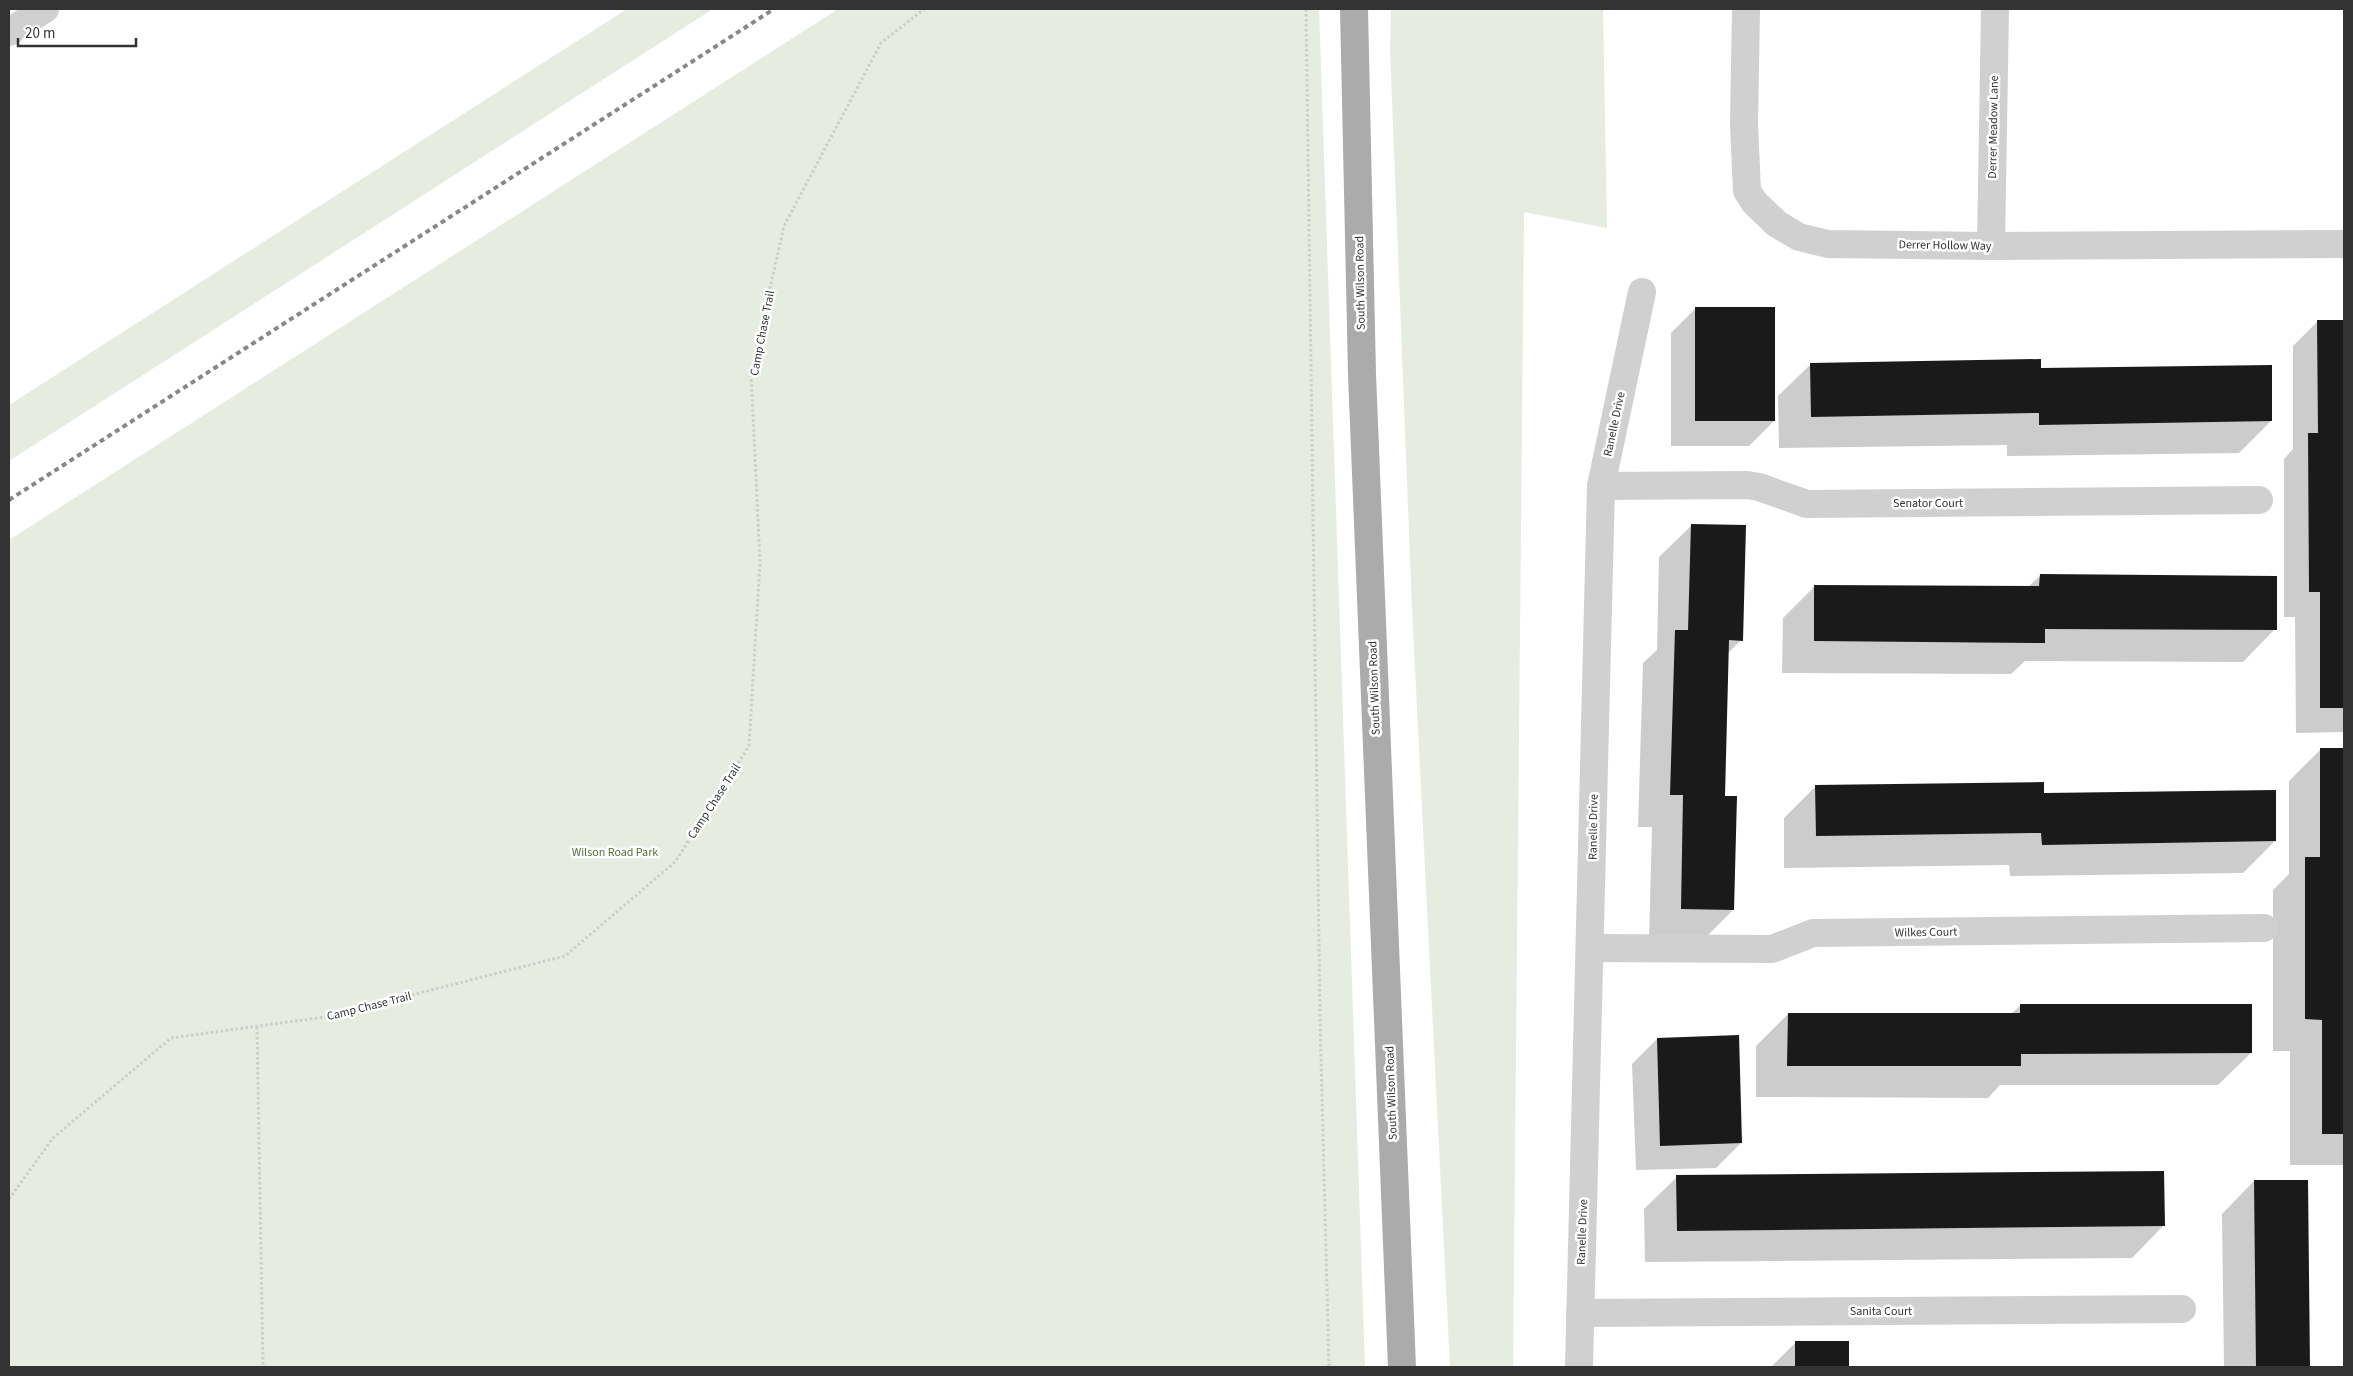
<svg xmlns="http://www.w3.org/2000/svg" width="2353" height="1376" font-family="'Source Sans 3',sans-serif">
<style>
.green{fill:#e6ecdf}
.shadow{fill:#0003}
.building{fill:#1a1a1a}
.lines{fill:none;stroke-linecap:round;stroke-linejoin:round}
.path{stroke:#cdcdcd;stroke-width:3;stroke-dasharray:2.5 2.5;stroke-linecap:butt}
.minor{stroke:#d0d0d0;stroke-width:28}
.major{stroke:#ababab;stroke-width:28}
.rail{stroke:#888;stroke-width:4;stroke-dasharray:5 4;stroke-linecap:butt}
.labels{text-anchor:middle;stroke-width:5;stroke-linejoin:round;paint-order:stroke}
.street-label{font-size:12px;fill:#333;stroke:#fff}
.park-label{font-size:12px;fill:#56703f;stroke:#fff}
</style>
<rect width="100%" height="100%" fill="#fff"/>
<g class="green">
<path d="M 627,9 L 713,9 L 9,461 L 9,405 Z"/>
<path d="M 838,9 L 1319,9 L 1365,1367 L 9,1367 L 9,540 Z"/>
<path d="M 1391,9 L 1603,9 L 1607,228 L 1524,212 L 1513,1367 L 1450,1367 L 1412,608 L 1390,49 Z"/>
</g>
<g class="shadow">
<path d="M 1696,308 L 1774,421 L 1749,446 L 1671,446 L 1671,333 Z"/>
<path d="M 2318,321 L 2344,321 L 2344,732 L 2296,733 L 2295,617 L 2284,617 L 2284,459 L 2293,449 L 2293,346 Z"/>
<path d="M 1811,364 L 2040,369 L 2271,421 L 2239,453 L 2007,456 L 2007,445 L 1779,448 L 1778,396 Z"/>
<path d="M 1692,525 L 1741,640 L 1727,654 L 1724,797 L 1733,910 L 1701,942 L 1649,940 L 1652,827 L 1638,827 L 1643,663 L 1657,650 L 1659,557 Z"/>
<path d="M 2040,576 L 2275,629 L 2243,662 L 2025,661 L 2011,674 L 1782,673 L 1783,618 L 1815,586 L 2028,587 Z"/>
<path d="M 2321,749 L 2344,749 L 2344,1165 L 2290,1165 L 2290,1051 L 2273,1051 L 2273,890 L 2289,874 L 2289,781 Z"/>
<path d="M 1816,786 L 2043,794 L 2275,841 L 2243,873 L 2010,876 L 2009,865 L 1784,868 L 1784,818 Z"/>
<path d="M 2021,1005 L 2251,1053 L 2218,1085 L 2000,1085 L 1988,1098 L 1756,1097 L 1756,1046 L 1788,1014 L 2011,1014 Z"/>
<path d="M 1657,1039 L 1741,1143 L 1716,1168 L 1636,1170 L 1632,1064 Z"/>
<path d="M 1677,1177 L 2164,1225 L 2132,1258 L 1645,1262 L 1644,1209 Z"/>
<path d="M 2254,1181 L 2307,1181 L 2309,1367 L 2224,1367 L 2222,1214 Z"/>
<path d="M 1796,1342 L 1848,1343 L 1848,1367 L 1771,1367 Z"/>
</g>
<g class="building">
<rect x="1695" y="307" width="80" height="114"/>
<path d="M 2317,320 L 2344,320 L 2344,708 L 2320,708 L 2320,592 L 2309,592 L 2308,433 L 2318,433 Z"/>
<path d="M 2041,359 L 2041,368 L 2272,365 L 2272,421 L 2039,425 L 2039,413 L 1811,417 L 1810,363 Z"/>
<path d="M 1691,524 L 1746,525 L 1743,641 L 1729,640 L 1725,796 L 1737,796 L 1734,910 L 1681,909 L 1683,795 L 1670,795 L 1675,630 L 1688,630 Z"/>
<path d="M 2040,574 L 2277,576 L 2277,630 L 2045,629 L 2045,643 L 1814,641 L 1814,585 L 2039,586 Z"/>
<path d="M 2320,748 L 2344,748 L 2344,1134 L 2322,1134 L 2322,1020 L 2305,1019 L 2305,857 L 2320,857 Z"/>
<path d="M 2044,782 L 2044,793 L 2276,790 L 2276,841 L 2042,845 L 2041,833 L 1816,836 L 1815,785 Z"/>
<path d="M 2020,1004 L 2252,1004 L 2252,1053 L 2021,1054 L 2021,1066 L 1787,1066 L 1788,1013 L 2020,1013 Z"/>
<path d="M 1739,1035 L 1742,1143 L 1660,1146 L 1657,1038 Z"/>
<path d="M 2164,1171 L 2165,1226 L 1677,1231 L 1676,1175 Z"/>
<path d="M 2254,1180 L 2308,1180 L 2310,1367 L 2256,1367 Z"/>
<rect x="1795" y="1341" width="54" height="26"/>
</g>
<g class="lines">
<g class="path">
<path d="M 1306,9 L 1320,1017 L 1329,1367"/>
<path d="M 257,1027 L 263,1367"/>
<path d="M 9,1199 L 53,1138 L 171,1038 L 325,1017 L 565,956 L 675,862 L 749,746 L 760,563 L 751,372 L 784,226 L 881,43 L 924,9"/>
</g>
<g class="minor">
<path d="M 1746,9 L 1744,124 L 1747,191 L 1755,203 L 1777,224 L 1799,237 L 1828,244 L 1991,246 L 2344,244"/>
<path d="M 9,32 L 45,9"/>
<path d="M 1991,246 L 1995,9"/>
<path d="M 1601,486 L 1747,485 L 1759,487 L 1807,504 L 2259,500"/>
<path d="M 1591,948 L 1772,949 L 1813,933 L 2264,928"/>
<path d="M 1580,1313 L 2182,1309"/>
<path d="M 1579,1367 L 1601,486 L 1642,292"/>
</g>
<path class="major" d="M 1354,9 L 1362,374 L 1402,1367"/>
<path class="rail" d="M 9,500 L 774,9"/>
</g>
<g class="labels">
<g class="street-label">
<text transform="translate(1993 127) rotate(-89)" y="4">Derrer Meadow Lane</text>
<text transform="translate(1945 245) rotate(1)" y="4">Derrer Hollow Way</text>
<text transform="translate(1360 283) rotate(-91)" y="4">South Wilson Road</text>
<text transform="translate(762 333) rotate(-79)" y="4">Camp Chase Trail</text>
<text transform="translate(1614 424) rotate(-78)" y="4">Ranelle Drive</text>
<text x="1928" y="507">Senator Court</text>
<text transform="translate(1374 688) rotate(-92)" y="4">South Wilson Road</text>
<text transform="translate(714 801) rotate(-57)" y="4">Camp Chase Trail</text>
<text transform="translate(1593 827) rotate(-89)" y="4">Ranelle Drive</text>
<text transform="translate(1926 932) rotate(-1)" y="4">Wilkes Court</text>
<text transform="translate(369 1006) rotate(-14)" y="4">Camp Chase Trail</text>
<text transform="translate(1391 1093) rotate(-92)" y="4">South Wilson Road</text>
<text transform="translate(1582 1232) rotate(-88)" y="4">Ranelle Drive</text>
<text x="1881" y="1315">Sanita Court</text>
</g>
<g class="park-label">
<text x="615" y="856">Wilson Road Park</text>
</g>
</g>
<rect width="2353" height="1376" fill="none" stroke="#333333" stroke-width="20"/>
<path d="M18 38v8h118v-8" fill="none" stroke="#333333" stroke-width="2.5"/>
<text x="25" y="38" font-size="15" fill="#333333" stroke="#ffffff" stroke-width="4" paint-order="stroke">20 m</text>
</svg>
